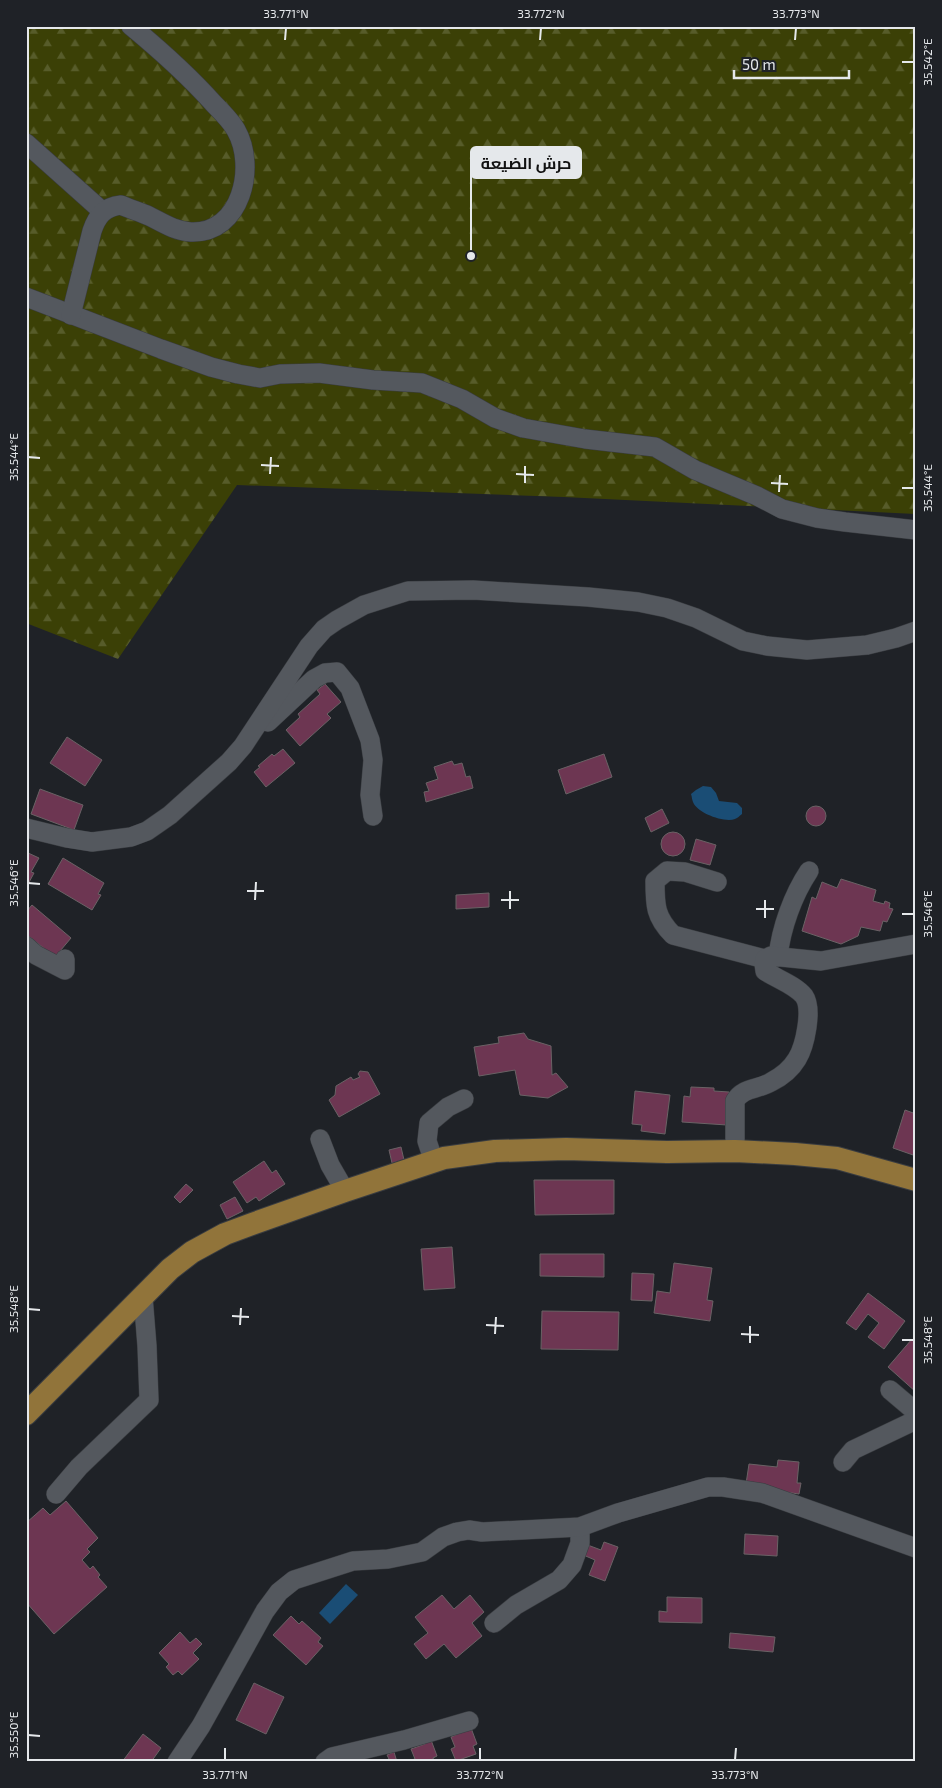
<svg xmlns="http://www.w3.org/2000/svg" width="942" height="1788" font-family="'Exo 2',Cairo,sans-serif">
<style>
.forest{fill:url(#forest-firs)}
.water{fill:#1a4d75}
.building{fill:#6d3652;stroke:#6a6265}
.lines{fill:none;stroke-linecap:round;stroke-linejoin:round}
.minor-casing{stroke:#393c40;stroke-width:20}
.major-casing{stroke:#393c40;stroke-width:24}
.minor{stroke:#54585e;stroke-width:19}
.major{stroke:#91743a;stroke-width:22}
.ticks{fill:none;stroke:#e5e8eb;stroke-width:2}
.leader{fill:none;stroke:#e5e8eb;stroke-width:2}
.callout-dot{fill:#e5e8eb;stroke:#1f2227;stroke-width:2}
.callout{fill:#e5e8eb;stroke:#e5e8eb;stroke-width:2}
.callout-label{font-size:16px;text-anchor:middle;font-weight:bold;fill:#111}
.neatline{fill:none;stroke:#e5e8eb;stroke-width:2}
.ticks-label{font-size:12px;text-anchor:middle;fill:#e5e8eb}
</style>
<defs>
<pattern id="forest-firs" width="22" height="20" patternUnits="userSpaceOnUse" patternTransform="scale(1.25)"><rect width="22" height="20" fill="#3b4006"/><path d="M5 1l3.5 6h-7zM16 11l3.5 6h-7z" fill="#575c2a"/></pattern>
</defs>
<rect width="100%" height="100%" fill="#1f2227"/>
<path class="forest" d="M 26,26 L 916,26 L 916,514 L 564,497 L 237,485 L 118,659 L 26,623 Z"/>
<g class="water">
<path d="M 703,786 L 711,787 L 716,793 L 719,801 L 737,803 L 742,808 L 742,814 C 739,816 738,818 735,819 C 724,823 697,813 693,802 C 692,800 692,797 691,794 L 696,790 Z"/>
<path d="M 346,1584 L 358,1595 L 330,1624 L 319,1613 Z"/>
</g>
<g class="building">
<path d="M 325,684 L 341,702 L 327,714 L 331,718 L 300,746 L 286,730 L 300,717 L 298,714 L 320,694 L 317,690 Z"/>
<path d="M 67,737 L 102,760 L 85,786 L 50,763 Z"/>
<path d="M 283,749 L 295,763 L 266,787 L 254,772 L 260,767 L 258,766 L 272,754 L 274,756 Z"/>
<path d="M 604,754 L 612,777 L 566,794 L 558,770 Z"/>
<path d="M 452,761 L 454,765 L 462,763 L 466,777 L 470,776 L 473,788 L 426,802 L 424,792 L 429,791 L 426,783 L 438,779 L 434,767 Z"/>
<path d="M 40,789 L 83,805 L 74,830 L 31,814 Z"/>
<circle cx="816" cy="816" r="10"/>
<path d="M 662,809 L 669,823 L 651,832 L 645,818 Z"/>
<circle cx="673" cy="844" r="12"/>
<path d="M 696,839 L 716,845 L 710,865 L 690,860 Z"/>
<path d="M 26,852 L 39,858 L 31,872 L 34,873 L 27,886 Z"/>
<path d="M 63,858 L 104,883 L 98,894 L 101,895 L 92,910 L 48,884 Z"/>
<path d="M 841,879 L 876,890 L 873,901 L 884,904 L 885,901 L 890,903 L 889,908 L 893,909 L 887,922 L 883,921 L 880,931 L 861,927 L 858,936 L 841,944 L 802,931 L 812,897 L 816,899 L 822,882 L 837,888 Z"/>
<path d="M 489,893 L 489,907 L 456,909 L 456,895 Z"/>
<path d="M 32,905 L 71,938 L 55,957 L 26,934 L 26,912 Z"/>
<path d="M 524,1033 L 528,1039 L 551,1046 L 552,1075 L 556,1073 L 568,1087 L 548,1098 L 520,1095 L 515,1070 L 479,1076 L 474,1047 L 499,1043 L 498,1037 Z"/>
<path d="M 360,1071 L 368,1072 L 380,1094 L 339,1117 L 329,1100 L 335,1095 L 336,1086 L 351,1077 L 353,1080 L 360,1077 L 358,1074 Z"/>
<path d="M 691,1087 L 714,1088 L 714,1091 L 729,1092 L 727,1125 L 682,1122 L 684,1096 L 690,1097 Z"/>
<path d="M 635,1091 L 670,1095 L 665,1134 L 641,1131 L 642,1125 L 632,1124 Z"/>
<path d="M 905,1110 L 916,1114 L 916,1156 L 893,1148 Z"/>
<path d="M 401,1147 L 404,1160 L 392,1163 L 389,1150 Z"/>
<path d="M 264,1161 L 272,1173 L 276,1170 L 285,1184 L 259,1201 L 256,1197 L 247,1203 L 233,1182 Z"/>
<path d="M 534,1180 L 614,1180 L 614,1214 L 535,1215 Z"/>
<path d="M 186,1184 L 193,1190 L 180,1203 L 174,1197 Z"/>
<path d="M 235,1197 L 243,1211 L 227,1219 L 220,1205 Z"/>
<path d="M 452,1247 L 455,1288 L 424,1290 L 421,1249 Z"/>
<path d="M 540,1254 L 604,1254 L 604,1277 L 540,1276 Z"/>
<path d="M 674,1263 L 712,1268 L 707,1300 L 713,1301 L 710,1321 L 654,1313 L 657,1291 L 670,1293 Z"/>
<path d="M 632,1273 L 654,1274 L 652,1301 L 631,1300 Z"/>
<path d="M 868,1293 L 905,1321 L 884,1349 L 868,1337 L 879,1323 L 868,1314 L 856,1330 L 846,1323 Z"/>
<path d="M 542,1311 L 619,1312 L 618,1350 L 541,1349 Z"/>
<path d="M 912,1339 L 916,1343 L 916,1392 L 888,1367 Z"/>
<path d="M 778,1460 L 799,1462 L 797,1483 L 801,1483 L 799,1494 L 771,1490 L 746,1484 L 749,1464 L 777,1467 Z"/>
<path d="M 66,1501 L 98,1538 L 87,1549 L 90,1552 L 82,1560 L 90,1569 L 93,1566 L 100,1575 L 98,1577 L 107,1587 L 54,1634 L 26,1602 L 26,1523 L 43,1508 L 50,1515 Z"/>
<path d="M 745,1534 L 778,1536 L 777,1556 L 744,1554 Z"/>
<path d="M 604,1542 L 618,1547 L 605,1581 L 589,1575 L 595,1560 L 581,1554 L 585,1544 L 601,1550 Z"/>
<path d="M 442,1595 L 454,1609 L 470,1595 L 484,1612 L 472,1623 L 482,1636 L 456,1658 L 444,1644 L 426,1659 L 414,1644 L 428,1633 L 415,1617 Z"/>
<path d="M 667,1597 L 702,1598 L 702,1623 L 659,1622 L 659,1611 L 667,1612 Z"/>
<path d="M 291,1616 L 299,1624 L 302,1621 L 321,1638 L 318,1642 L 323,1646 L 306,1665 L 273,1635 Z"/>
<path d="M 180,1632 L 190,1643 L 196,1638 L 202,1644 L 193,1653 L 199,1659 L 182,1675 L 178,1671 L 173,1675 L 166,1667 L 169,1664 L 159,1653 Z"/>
<path d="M 730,1633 L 775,1637 L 773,1652 L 729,1648 Z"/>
<path d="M 254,1683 L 284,1697 L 266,1734 L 236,1720 Z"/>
<path d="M 471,1728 L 477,1744 L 473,1746 L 476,1754 L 456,1761 L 451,1749 L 455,1747 L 451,1737 Z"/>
<path d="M 143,1734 L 161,1748 L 151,1762 L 122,1762 Z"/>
<path d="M 431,1740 L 437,1756 L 433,1758 L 434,1762 L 412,1762 L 411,1760 L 415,1759 L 411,1749 L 425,1744 L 425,1742 Z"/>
<path d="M 394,1752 L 397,1762 L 381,1762 L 389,1759 L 387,1755 Z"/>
</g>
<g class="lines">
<g class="minor-casing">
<g id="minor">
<path d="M 26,143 L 102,211"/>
<path d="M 26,297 L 161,349 L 211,367 L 238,374 L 260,378 L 280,374 L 319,373 L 373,380 L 422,383 L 462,399 L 495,418 L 523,428 L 585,439 L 655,447 L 695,470 L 757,496 L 782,509 L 817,518 L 845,522 L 916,530"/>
<path d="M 71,315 L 92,231 C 97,216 104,207 121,205 C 130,209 140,212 149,216 C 163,223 175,231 191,232 C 241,234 257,167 236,130 C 231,121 222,112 214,104 C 189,76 160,50 131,26"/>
<path d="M 268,722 L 314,679 L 325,673 L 337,672 L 350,688 L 370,740 L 373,760 L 370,795 L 373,816"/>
<path d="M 26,828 L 67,838 L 92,842 L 131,837 L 147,831 L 170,815 L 229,762 L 243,746 L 309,646 L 324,629 L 337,620 L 364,605 L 408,591 L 473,590 L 588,597 L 638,602 L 667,608 L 696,618 L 743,641 L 767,646 L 807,650 L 867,645 L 896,638 L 916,631"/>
<path d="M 717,882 L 685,872 L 667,871 L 655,881 C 655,905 655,917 673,935 L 765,959"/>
<path d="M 26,946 L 36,955 L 65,970 L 65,959"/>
<path d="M 778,957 C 781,928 793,895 809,871"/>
<path d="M 320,1139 L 330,1165 L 345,1191"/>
<path d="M 735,1151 L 735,1101 C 743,1087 758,1090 771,1082 C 781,1077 791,1069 797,1059 C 805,1046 813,1009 804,996 C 795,985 777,979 765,971 L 764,964 L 765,959 L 771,956 L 821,961 L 916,944"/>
<path d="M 434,1162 L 427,1141 L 429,1123 L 448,1107 L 464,1099"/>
<path d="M 890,1390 L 916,1412"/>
<path d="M 843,1462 L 853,1450 L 916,1420"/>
<path d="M 56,1494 L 79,1467 L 149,1400 L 147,1346 L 143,1296"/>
<path d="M 494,1623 L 516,1605 L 559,1580 L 572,1565 L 580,1543 L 580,1527"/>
<path d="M 177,1762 L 201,1726 L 265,1611 L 279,1592 L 294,1580 L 353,1561 L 388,1559 L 422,1552 L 443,1537 L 457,1532 L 469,1530 L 482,1532 L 580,1527 L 618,1513 L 708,1487 L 723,1487 L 762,1493 L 916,1548"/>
<path d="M 325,1762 L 332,1757 L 404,1740 L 469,1721"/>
</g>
</g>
<g class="major-casing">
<path id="major" d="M 26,1414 L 170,1269 L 192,1252 L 225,1234 L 252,1224 L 345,1191 L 444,1158 L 495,1151 L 566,1149 L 667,1152 L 735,1151 L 795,1154 L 837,1158 L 916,1180"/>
</g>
<use href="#minor" class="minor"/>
<use href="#major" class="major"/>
</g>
<path class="ticks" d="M 285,40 L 286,28M 540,40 L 541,28M 795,40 L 796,28M 902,62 L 914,62M 28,457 L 40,458M 261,465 L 279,466M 270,474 L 271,457M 516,474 L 534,475M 525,483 L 525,466M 771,483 L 788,484M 902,488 L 914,488M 779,492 L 780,475M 28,883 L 40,884M 247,891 L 264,891M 255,900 L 256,882M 501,900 L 519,900M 510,909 L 510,891M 756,909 L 774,909M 902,914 L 914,914M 765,918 L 765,900M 28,1309 L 40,1310M 232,1316 L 249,1317M 240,1325 L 241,1308M 486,1325 L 504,1326M 495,1334 L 496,1317M 741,1334 L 759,1335M 902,1340 L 914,1340M 750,1343 L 750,1326M 28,1735 L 40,1736M 225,1760 L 225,1748M 480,1760 L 480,1748M 735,1760 L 736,1748"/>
<path class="leader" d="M471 256L471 163"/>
<circle class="callout-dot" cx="471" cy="256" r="5"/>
<rect class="callout" x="471" y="147" width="110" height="31" rx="5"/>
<g class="callout-label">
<text x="526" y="169">حرش الضيعة</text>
</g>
<rect width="942" height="1788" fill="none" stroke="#1f2227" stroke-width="55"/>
<path d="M734 70v8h115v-8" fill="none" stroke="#e5e8eb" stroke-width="2.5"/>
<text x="742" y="70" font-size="15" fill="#e5e8eb" stroke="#1f2227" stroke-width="4" paint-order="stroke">50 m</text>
<rect x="28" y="28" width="886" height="1732" class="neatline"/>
<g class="ticks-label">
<text x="286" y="18">33.771°N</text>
<text x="541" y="18">33.772°N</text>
<text x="796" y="18">33.773°N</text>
<text transform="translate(928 62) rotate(-90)" y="4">35.542°E</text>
<text transform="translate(14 457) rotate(-90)" y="4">35.544°E</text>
<text transform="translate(928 488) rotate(-90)" y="4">35.544°E</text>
<text transform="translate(14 883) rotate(-90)" y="4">35.546°E</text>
<text transform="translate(928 914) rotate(-90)" y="4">35.546°E</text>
<text transform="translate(14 1309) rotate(-90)" y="4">35.548°E</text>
<text transform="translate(928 1340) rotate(-90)" y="4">35.548°E</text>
<text transform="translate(14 1735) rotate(-90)" y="4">35.550°E</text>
<text x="225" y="1779">33.771°N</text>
<text x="480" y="1779">33.772°N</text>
<text x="735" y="1779">33.773°N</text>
</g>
</svg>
